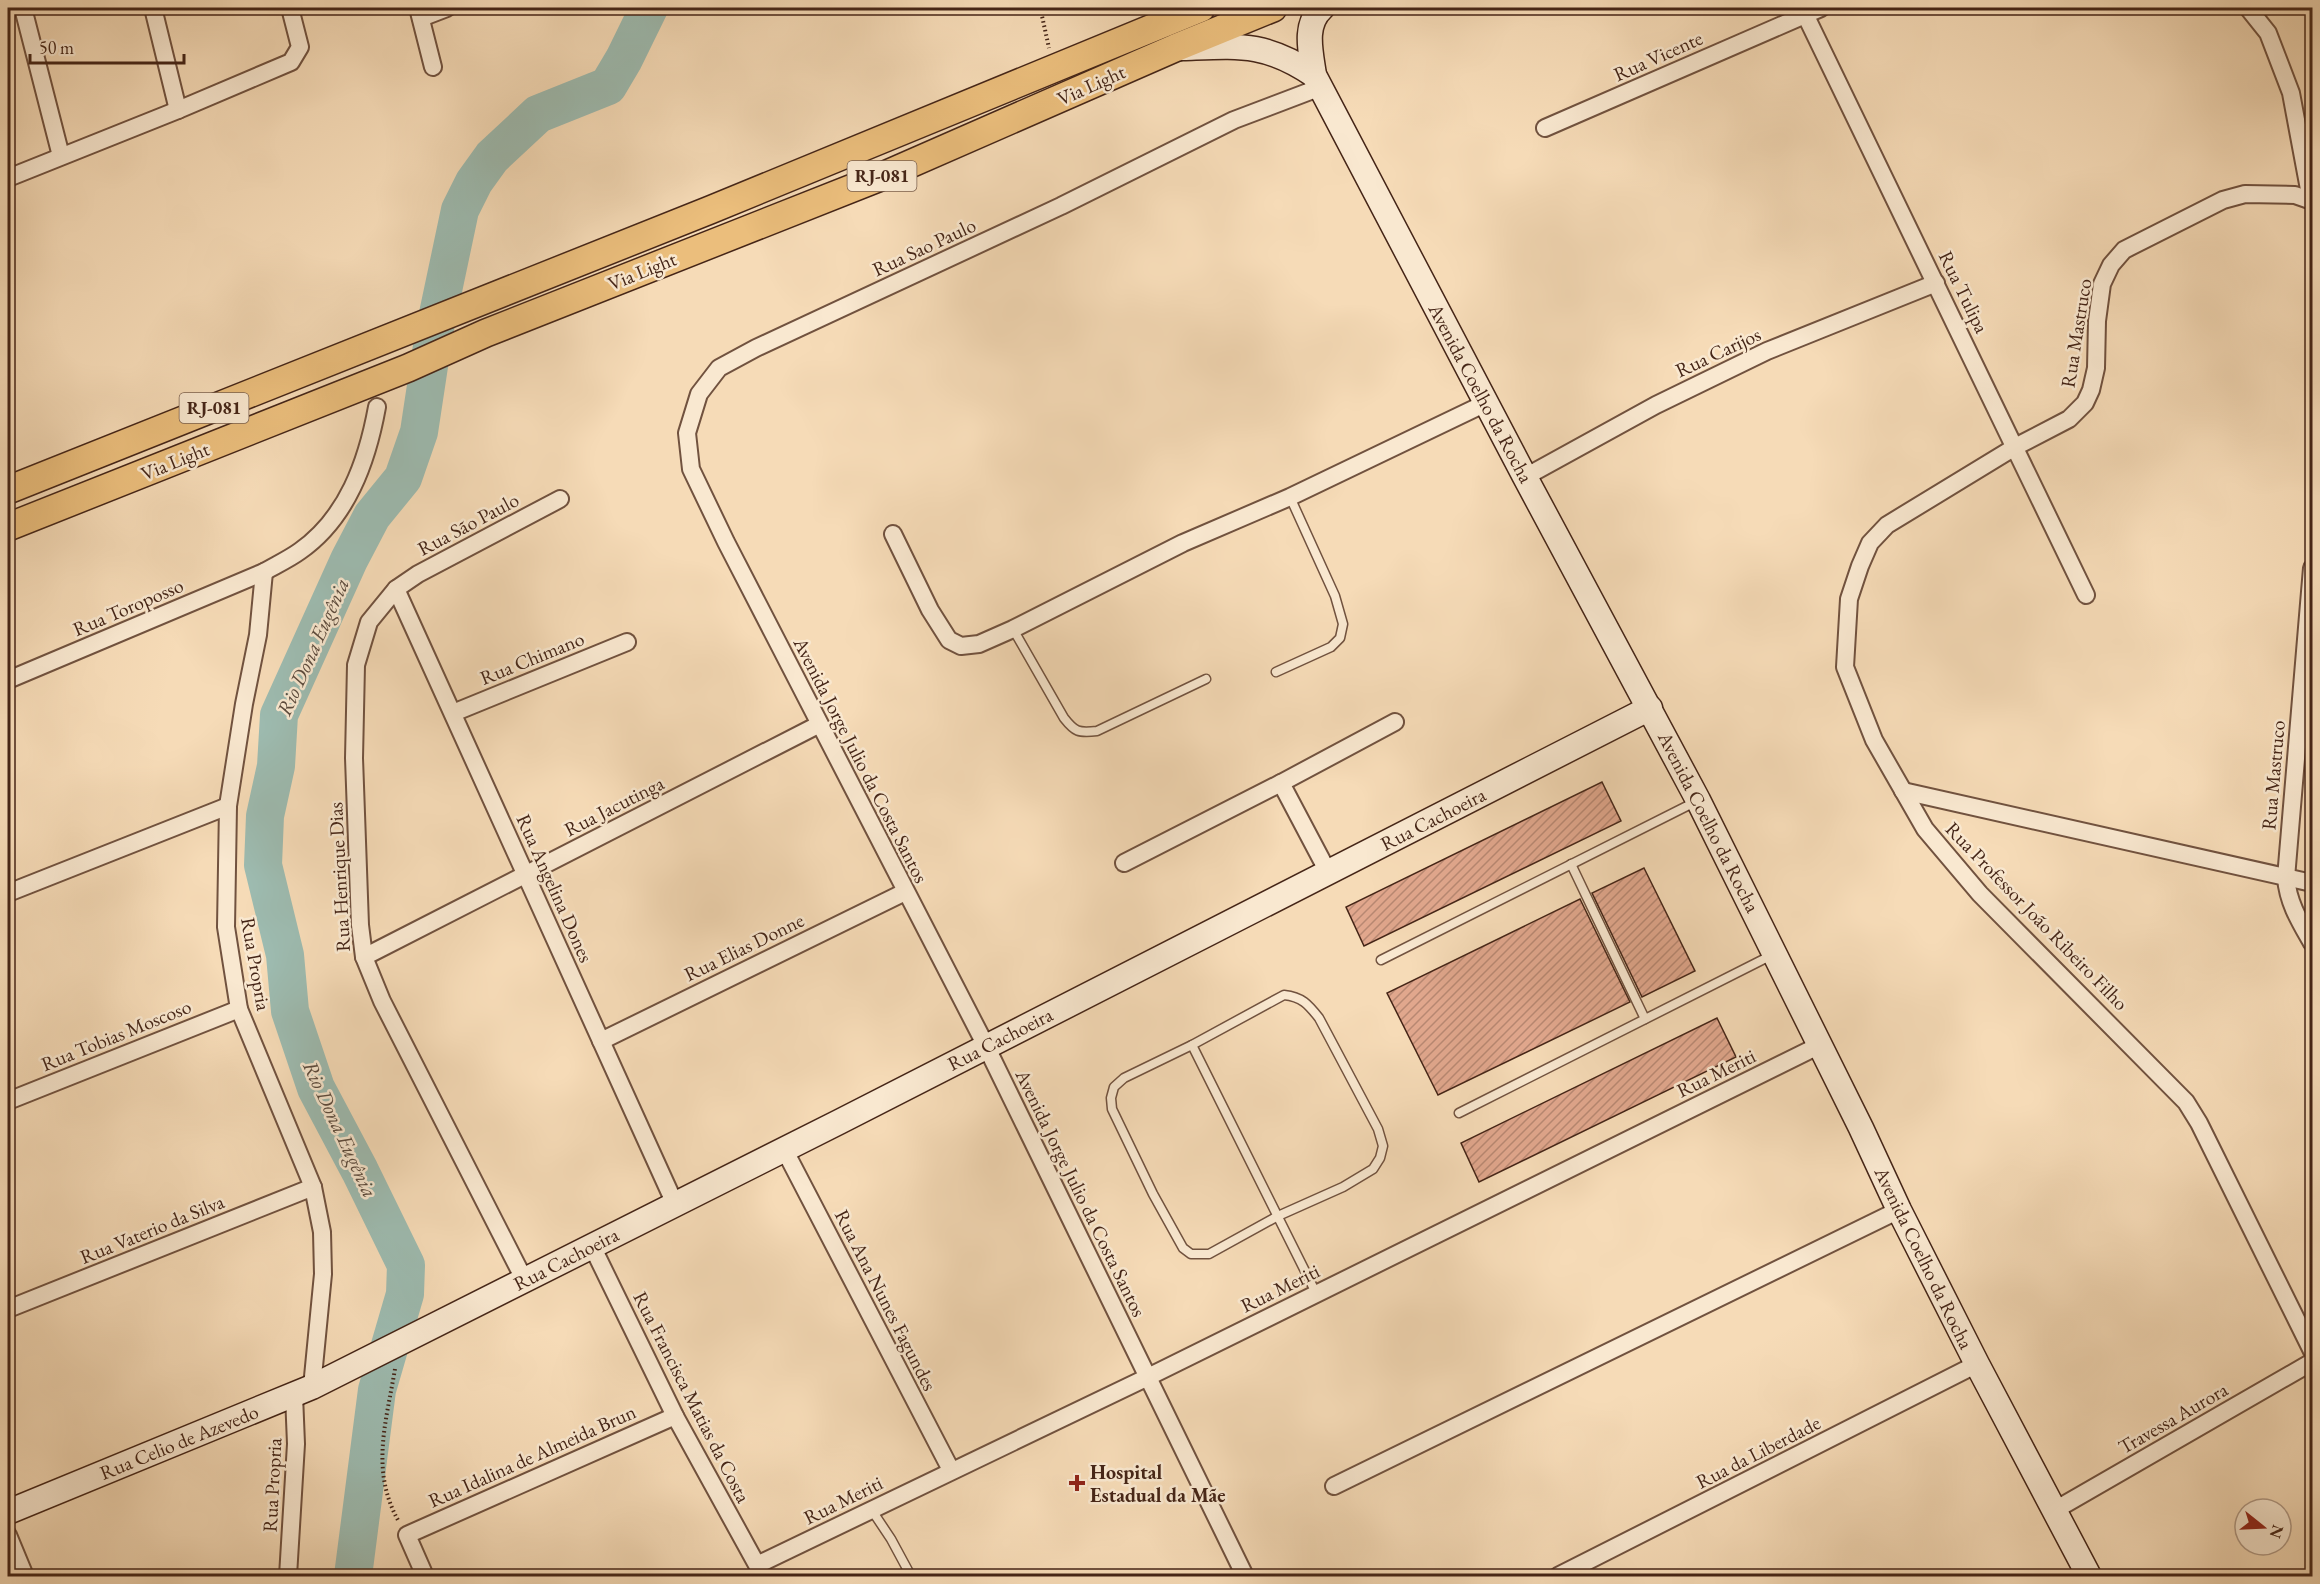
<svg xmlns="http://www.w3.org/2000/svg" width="2320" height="1584" font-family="'EB Garamond',serif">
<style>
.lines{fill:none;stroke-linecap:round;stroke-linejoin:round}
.river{stroke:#9dbbb0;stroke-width:38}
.building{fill:url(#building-hatch);stroke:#452517;stroke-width:1.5}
.lane-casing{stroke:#71523f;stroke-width:11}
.street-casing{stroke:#71523f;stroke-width:20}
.secondary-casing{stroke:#452517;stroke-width:27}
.primary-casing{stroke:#452517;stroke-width:30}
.path{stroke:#452517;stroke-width:4;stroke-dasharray:1.5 3;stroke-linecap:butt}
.lane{stroke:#f9e8d0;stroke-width:8}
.street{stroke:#f9e8d0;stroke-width:16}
.secondary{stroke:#f9e8d0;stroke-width:24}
.primary{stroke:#ebbe7c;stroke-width:27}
.poi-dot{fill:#8f2418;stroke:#f9e8d0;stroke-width:2}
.labels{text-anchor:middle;stroke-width:5;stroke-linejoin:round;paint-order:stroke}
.shield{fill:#f9e8d0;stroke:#7b604e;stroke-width:1.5}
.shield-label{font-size:18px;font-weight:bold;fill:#452517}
.street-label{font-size:20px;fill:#452517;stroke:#f9e8d0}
.poi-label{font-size:20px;font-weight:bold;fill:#452517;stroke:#f9e8d0;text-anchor:start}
.water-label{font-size:21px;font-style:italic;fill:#5b4a3d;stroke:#f9e8d0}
</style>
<defs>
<pattern id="building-hatch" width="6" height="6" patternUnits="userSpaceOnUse" patternTransform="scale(1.5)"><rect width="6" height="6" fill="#e1a78d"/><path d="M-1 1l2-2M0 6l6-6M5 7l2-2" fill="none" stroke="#b88872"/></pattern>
</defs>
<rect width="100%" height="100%" fill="#f6dbb7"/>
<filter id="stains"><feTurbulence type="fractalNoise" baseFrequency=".00333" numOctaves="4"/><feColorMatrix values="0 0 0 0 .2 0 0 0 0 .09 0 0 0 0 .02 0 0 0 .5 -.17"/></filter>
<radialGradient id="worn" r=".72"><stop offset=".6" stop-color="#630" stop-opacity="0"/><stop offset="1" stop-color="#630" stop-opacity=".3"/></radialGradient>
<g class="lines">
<path class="river" d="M 353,1576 L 377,1390 L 405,1294 L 406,1265 L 360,1171 L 316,1088 L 290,1011 L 285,955 L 263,865 L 265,816 L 276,766 L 279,715 L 349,560 L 372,516 L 403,478 L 419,432 L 434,333 L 460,210 L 474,182 L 492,157 L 538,114 L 608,86 L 624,59 L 649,8"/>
</g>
<g class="building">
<path d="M 1602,782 L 1621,821 L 1364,946 L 1346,907 Z"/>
<path d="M 1644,868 L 1695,971 L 1642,997 L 1592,893 Z"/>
<path d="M 1580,899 L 1630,1002 L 1438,1095 L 1387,993 Z"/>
<path d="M 1717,1018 L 1736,1057 L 1479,1182 L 1461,1143 Z"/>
</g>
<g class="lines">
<g class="lane-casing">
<g id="lane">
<path d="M 1013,629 L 1064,718 C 1075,732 1078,733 1097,731 L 1206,679"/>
<path d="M 1276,672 L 1331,647 L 1340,638 L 1343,624 L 1335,596 L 1290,497"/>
<path d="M 1571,864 L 1645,1019"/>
<path d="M 1381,960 L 1697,801"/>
<path d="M 1284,995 C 1302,997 1308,1004 1319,1018 L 1378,1129 L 1383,1146 L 1380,1158 L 1373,1169 L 1343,1187 L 1278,1216 L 1209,1254 L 1191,1254 L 1183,1248 L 1153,1194 L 1112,1109 L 1111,1098 L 1114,1087 L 1124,1078 L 1192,1045 Z"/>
<path d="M 1192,1045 L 1316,1293"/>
<path d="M 1459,1113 L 1772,955"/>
<path d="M 871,1509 L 891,1539 L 911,1576"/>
</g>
</g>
<g class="street-casing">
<g id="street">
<path d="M 23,8 L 61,156"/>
<path d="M 153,8 L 178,110"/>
<path d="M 418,8 L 433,67"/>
<path d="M 1802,8 L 2086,595"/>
<path d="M 2248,8 L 2268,33 L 2291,93 L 2311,200"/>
<path d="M 421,18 L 447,8"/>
<path d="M 1545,128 L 1821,8"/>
<path d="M 8,178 L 178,110 L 291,62 L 300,47 L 290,8"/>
<path d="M 2312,201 L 2295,195 L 2245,194 L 2223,200 L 2124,250 L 2111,265 L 2102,284 L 2097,321 L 2096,368 L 2091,390 L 2085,403 L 2069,419 L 2015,447 L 1887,525 L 1870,543 L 1860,566 L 1849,599 L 1845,667 L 1874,740 L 1925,829 L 1980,894 L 2186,1102 L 2199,1123 L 2312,1351"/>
<path d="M 1525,477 L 1656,405 L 1767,351 L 1936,283"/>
<path d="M 893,534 L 930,610 L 949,640 L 961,646 L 979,644 L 1013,629 L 1183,543 L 1290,497 L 1486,403"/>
<path d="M 2312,568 L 2286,878 C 2288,903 2300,922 2312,943"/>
<path d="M 264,572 L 258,635 L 244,704 L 228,806 L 226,927 L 239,1009 L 313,1187 L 322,1232 L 323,1274 L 312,1387"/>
<path d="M 396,589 L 675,1204"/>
<path d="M 8,680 L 264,572 C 276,565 289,559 300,551 C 347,518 367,462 377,407"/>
<path d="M 453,713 L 627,642"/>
<path d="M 1281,783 L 1395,722"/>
<path d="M 1903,791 L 2312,883"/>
<path d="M 1124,863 L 1281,783 L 1328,872"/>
<path d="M 8,893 L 228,806"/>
<path d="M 364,957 L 818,725"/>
<path d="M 601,1041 L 905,892"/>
<path d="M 8,1101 L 239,1009"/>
<path d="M 784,1149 L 951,1470"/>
<path d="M 592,1246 L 675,1416 L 757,1565 L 1148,1377 L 1820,1045"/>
<path d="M 525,1281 L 382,1001 L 364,957 L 360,925 L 354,758 L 356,665 L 369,622 L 396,589 L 418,574 L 560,499"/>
<path d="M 8,1309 L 313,1187"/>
<path d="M 1334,1486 L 1899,1210"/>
<path d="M 2055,1510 L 2312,1362"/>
<path d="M 8,1535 L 25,1576"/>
<path d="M 288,1576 L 296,1444 L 294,1395"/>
<path d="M 425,1576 L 407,1535 L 675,1416"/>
<path d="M 1245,1576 L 986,1046 L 726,542 L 691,469 L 687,433 L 699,394 L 719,368 L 756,348 L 1061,206 L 1234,120 L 1321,87"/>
<path d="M 1558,1576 L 1977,1364"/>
</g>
</g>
<g class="secondary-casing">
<g id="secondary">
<path d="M 1322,8 C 1303,25 1311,53 1314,75 L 1525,477 L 1698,800 L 1861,1128 L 1899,1210 L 1977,1364 L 2089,1576"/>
<path d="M 1183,48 C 1239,46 1265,42 1314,75"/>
<path d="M 8,1512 L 312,1387 L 839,1122 L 1650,708"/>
</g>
</g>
<g class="primary-casing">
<g id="primary">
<path d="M 8,490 L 710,210 L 1201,8"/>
<path d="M 8,527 L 408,368 L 486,333 L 878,178 L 1175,48 L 1273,8"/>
</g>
</g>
<g class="path">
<path d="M 1044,8 L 1042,16 L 1049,48"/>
<path d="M 395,1369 C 386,1423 370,1471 399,1522"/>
</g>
<use href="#lane" class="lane"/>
<use href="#street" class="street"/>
<use href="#secondary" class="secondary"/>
<use href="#primary" class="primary"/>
</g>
<path class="poi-dot" d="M1074 1474h6v6h6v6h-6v6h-6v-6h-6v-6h6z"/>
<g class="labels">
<g class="shield">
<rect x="847.5" y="161" width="69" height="30" rx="4.5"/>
<rect x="179.5" y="393" width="69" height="30" rx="4.5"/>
</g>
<g class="shield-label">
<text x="882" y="182">RJ-081</text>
<text x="214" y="414">RJ-081</text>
</g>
<g class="street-label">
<text transform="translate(1658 56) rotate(-24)" y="7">Rua Vicente</text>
<text transform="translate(1091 85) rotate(-24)" y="7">Via Light</text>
<text transform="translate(924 247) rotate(-25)" y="7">Rua Sao Paulo</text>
<text transform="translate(642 271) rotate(-22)" y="7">Via Light</text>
<text transform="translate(1964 292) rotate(64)" y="7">Rua Tulipa</text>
<text transform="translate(2076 333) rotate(-81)" y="7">Rua Mastruco</text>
<text transform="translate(1718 352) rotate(-25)" y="7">Rua Carijos</text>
<text transform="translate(1481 393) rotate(62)" y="7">Avenida Coelho da Rocha</text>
<text transform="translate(175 461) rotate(-22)" y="7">Via Light</text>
<text transform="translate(468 524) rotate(-28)" y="7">Rua São Paulo</text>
<text transform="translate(128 607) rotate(-23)" y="7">Rua Toroposso</text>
<text transform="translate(532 658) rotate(-22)" y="7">Rua Chimano</text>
<text transform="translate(861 760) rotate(63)" y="7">Avenida Jorge Julio da Costa Santos</text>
<text transform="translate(2273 775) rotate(-85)" y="7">Rua Mastruco</text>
<text transform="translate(614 806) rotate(-27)" y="7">Rua Jacutinga</text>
<text transform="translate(1433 819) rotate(-27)" y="7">Rua Cachoeira</text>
<text transform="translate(1709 822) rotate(63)" y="7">Avenida Coelho da Rocha</text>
<text transform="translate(339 877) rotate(-93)" y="7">Rua Henrique Dias</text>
<text transform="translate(555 888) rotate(66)" y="7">Rua Angelina Dones</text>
<text transform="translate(2037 916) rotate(46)" y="7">Rua Professor João Ribeiro Filho</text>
<text transform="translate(744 947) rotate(-26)" y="7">Rua Elias Donne</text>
<text transform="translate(256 964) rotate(80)" y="7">Rua Propria</text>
<text transform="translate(116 1035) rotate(-22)" y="7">Rua Tobias Moscoso</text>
<text transform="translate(1000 1039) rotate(-27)" y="7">Rua Cachoeira</text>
<text transform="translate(1716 1073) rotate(-26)" y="7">Rua Meriti</text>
<text transform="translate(1081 1193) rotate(64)" y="7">Avenida Jorge Julio da Costa Santos</text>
<text transform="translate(152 1229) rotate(-22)" y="7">Rua Vaterio da Silva</text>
<text transform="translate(1924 1258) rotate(64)" y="7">Avenida Coelho da Rocha</text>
<text transform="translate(566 1259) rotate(-27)" y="7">Rua Cachoeira</text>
<text transform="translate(1280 1288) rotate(-26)" y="7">Rua Meriti</text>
<text transform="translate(886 1300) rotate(63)" y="7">Rua Ana Nunes Fagundes</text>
<text transform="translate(692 1397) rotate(63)" y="7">Rua Francisca Matias da Costa</text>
<text transform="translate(2173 1418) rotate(-30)" y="7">Travessa Aurora</text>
<text transform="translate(179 1442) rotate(-22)" y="7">Rua Celio de Azevedo</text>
<text transform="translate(1758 1452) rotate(-27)" y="7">Rua da Liberdade</text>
<text transform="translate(532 1456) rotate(-24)" y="7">Rua Idalina de Almeida Brun</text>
<text transform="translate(272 1485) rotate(-87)" y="7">Rua Propria</text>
<text transform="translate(843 1500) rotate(-26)" y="7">Rua Meriti</text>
</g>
<g class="poi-label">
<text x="1090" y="1479">Hospital<tspan x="1090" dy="23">Estadual da Mãe</tspan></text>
</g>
<g class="water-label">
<text transform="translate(313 647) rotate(-66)" y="7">Rio Dona Eugênia</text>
<text transform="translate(340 1129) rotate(65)" y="7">Rio Dona Eugênia</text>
</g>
</g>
<rect width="2320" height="1584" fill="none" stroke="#f6dbb7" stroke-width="30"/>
<rect x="9" y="9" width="2302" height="1566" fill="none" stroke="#452517" stroke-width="3"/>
<rect x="15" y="15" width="2290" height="1554" fill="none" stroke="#452517" stroke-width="1.5"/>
<g transform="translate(2263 1527) rotate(108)"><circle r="28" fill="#f9e8d0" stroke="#b19a86" stroke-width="1.5"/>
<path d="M0-4.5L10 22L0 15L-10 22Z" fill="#8f2418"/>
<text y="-9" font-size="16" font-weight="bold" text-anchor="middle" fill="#452517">N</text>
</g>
<path d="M30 54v9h154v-9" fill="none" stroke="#452517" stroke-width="3"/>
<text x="39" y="54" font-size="18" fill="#452517" stroke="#f9e8d0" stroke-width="4.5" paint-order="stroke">50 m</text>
<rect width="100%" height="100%" filter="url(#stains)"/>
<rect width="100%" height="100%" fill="url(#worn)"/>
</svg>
